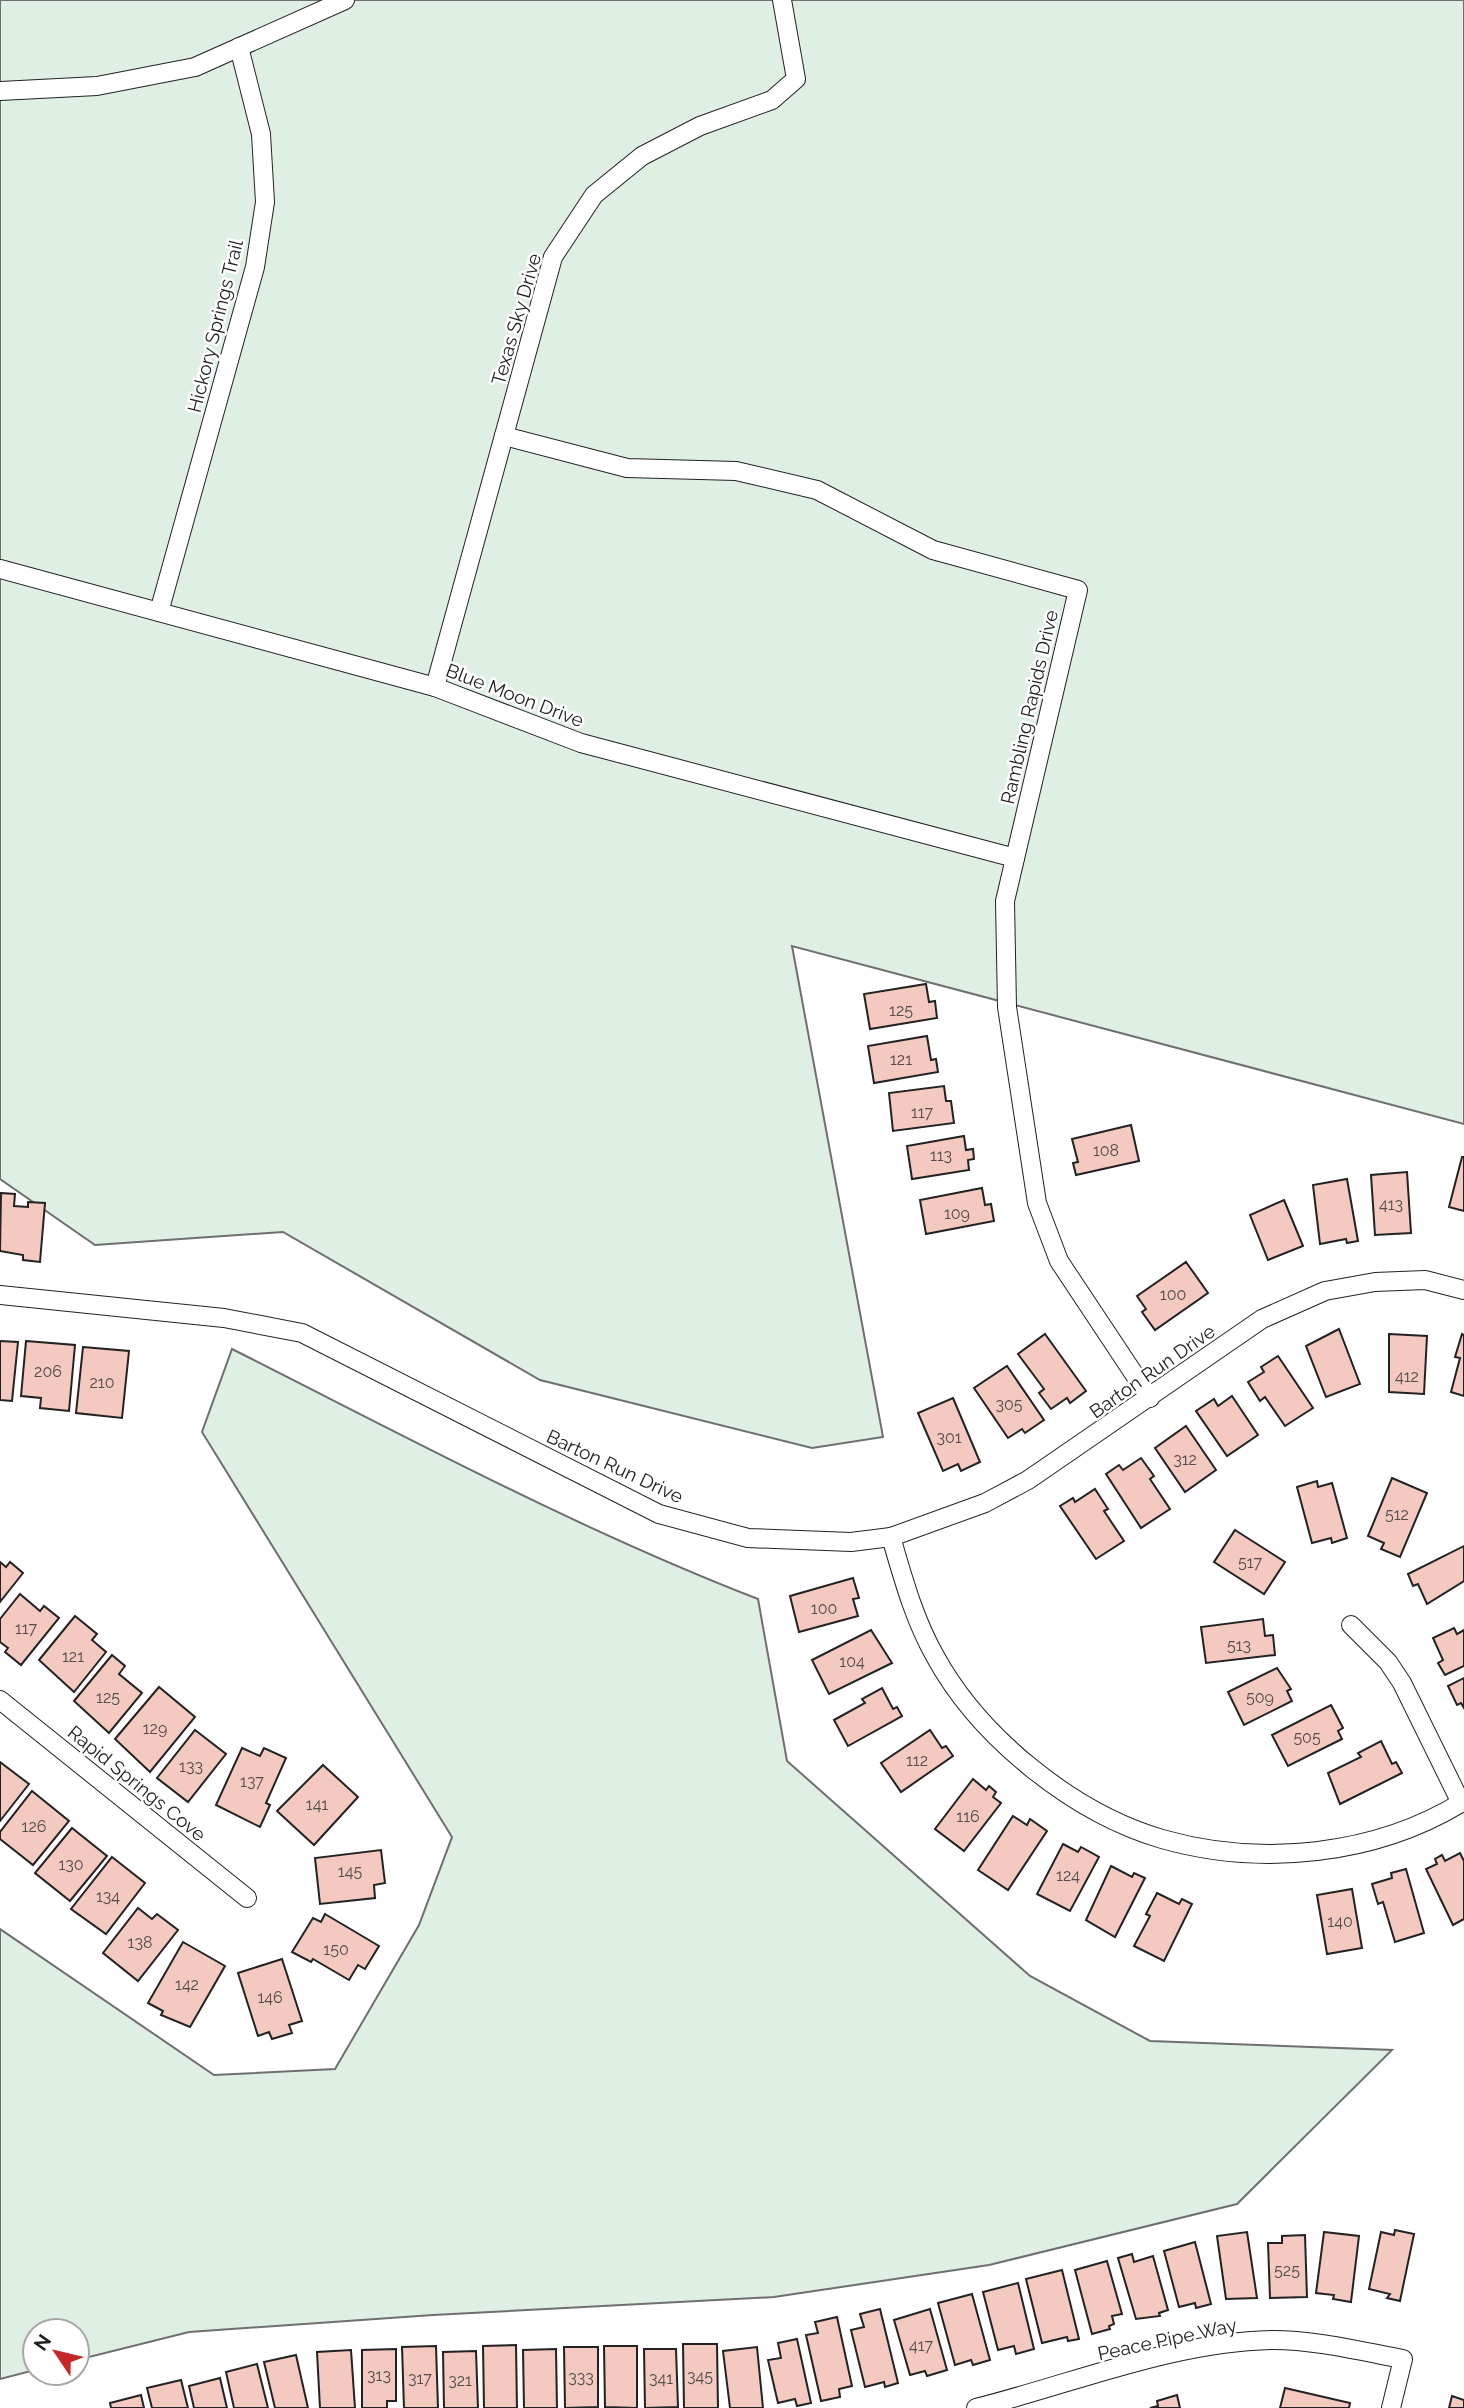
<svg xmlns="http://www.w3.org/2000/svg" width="1464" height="2408" font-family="Raleway,sans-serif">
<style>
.green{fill:#e0efe3;stroke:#6f6f6f;stroke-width:2}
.building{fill:#f3c9c0;stroke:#222;stroke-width:2}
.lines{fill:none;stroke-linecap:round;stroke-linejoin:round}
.street-casing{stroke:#222;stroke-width:20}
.street{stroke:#fff;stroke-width:18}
.labels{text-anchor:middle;stroke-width:5;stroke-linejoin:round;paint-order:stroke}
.number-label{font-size:16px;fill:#564c4a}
.street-label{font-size:19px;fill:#222;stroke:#fff}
</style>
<rect width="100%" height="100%" fill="#fff"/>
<g class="green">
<path d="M 0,0 L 1464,0 L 1464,1124 L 792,946 L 883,1437 L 812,1448 L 540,1380 L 283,1232 L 95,1245 L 0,1179 Z"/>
<path d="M 232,1349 C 405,1436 577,1529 758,1599 L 787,1761 L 1030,1976 L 1150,2041 L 1392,2050 L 1237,2204 L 989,2265 L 774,2297 L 433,2315 L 189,2332 L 77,2360 L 77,2331 L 35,2331 L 35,2370 L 0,2379 L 0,1929 L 214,2075 L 335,2069 L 419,1925 L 452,1837 L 202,1432 Z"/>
</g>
<g class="building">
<path d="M 926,984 L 929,1002 L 935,1001 L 937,1018 L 870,1029 L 864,994 Z"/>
<path d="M 927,1036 L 931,1060 L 936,1059 L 938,1072 L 874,1083 L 868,1046 Z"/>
<path d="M 944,1086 L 946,1101 L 951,1101 L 954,1123 L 893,1131 L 889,1093 Z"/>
<path d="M 1131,1125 L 1139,1161 L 1076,1175 L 1073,1163 L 1078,1162 L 1072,1139 Z"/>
<path d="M 964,1136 L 966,1150 L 973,1149 L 974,1159 L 968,1160 L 969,1170 L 912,1179 L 907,1146 Z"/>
<path d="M 1462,1157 L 1464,1157 L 1464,1211 L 1449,1207 Z"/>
<path d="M 1407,1172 L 1411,1233 L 1375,1235 L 1371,1175 Z"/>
<path d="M 1347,1179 L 1358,1241 L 1347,1243 L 1346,1239 L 1320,1244 L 1313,1185 Z"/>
<path d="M 982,1188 L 985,1205 L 991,1204 L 994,1221 L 926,1234 L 920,1200 Z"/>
<path d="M 1,1193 L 15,1194 L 14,1206 L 28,1207 L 28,1202 L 45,1203 L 40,1262 L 23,1260 L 23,1255 L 0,1251 Z"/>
<path d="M 1284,1200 L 1303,1246 L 1268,1260 L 1250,1215 Z"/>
<path d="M 1186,1262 L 1208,1293 L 1155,1330 L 1142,1312 L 1146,1309 L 1137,1296 Z"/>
<path d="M 1339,1329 L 1360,1384 L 1326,1397 L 1306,1346 Z"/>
<path d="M 1045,1334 L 1086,1391 L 1070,1403 L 1067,1398 L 1051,1409 L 1039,1393 L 1044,1389 L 1018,1354 Z"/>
<path d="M 1389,1334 L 1427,1336 L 1424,1394 L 1389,1392 Z"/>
<path d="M 1462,1334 L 1464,1335 L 1464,1396 L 1451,1392 L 1460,1358 L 1455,1357 Z"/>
<path d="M 0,1341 L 18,1342 L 12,1401 L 0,1400 Z"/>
<path d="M 26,1341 L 75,1345 L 69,1411 L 40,1408 L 41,1398 L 21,1396 Z"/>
<path d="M 83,1347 L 129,1351 L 122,1418 L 76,1413 Z"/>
<path d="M 1278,1356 L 1313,1408 L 1285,1426 L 1265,1397 L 1260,1401 L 1248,1382 L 1264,1372 L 1261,1367 Z"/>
<path d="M 1007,1366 L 1044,1420 L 1025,1433 L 1022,1429 L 1008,1438 L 974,1388 Z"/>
<path d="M 1232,1396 L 1258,1435 L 1227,1456 L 1196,1411 L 1214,1399 L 1218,1406 Z"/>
<path d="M 953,1398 L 980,1462 L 961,1471 L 958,1464 L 943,1471 L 918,1413 Z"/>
<path d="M 1186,1426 L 1216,1470 L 1185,1492 L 1155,1448 Z"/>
<path d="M 1141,1458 L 1154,1476 L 1150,1479 L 1170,1509 L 1141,1528 L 1106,1474 L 1119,1465 L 1123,1470 Z"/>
<path d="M 1392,1478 L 1427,1493 L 1400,1557 L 1381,1549 L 1384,1543 L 1368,1536 Z"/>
<path d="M 1317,1481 L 1318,1487 L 1332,1483 L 1347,1538 L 1332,1543 L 1331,1538 L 1312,1543 L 1297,1487 Z"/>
<path d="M 1095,1489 L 1108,1509 L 1104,1511 L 1124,1541 L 1096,1559 L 1060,1506 L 1073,1498 L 1075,1502 Z"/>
<path d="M 1235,1530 L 1285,1562 L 1264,1594 L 1214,1562 Z"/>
<path d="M 1464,1546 L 1464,1581 L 1427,1604 L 1418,1584 L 1413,1586 L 1408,1574 Z"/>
<path d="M 0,1562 L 6,1567 L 10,1562 L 23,1573 L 0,1602 Z"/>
<path d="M 853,1578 L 859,1598 L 853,1599 L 858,1616 L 799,1632 L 790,1596 Z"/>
<path d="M 20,1594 L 40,1611 L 44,1606 L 59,1618 L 21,1665 L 5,1652 L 8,1648 L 0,1642 L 0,1619 Z"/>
<path d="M 75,1616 L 97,1634 L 92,1640 L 106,1652 L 74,1692 L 39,1660 Z"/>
<path d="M 1263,1619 L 1265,1636 L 1273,1635 L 1275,1655 L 1206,1663 L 1201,1627 Z"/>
<path d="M 1454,1628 L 1457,1634 L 1464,1630 L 1464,1666 L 1445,1675 L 1438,1663 L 1443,1660 L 1433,1638 Z"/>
<path d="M 871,1630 L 892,1663 L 829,1694 L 812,1660 Z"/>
<path d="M 112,1655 L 125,1666 L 119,1674 L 142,1693 L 109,1733 L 74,1701 Z"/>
<path d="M 1277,1668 L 1291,1689 L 1287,1691 L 1292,1701 L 1244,1725 L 1228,1692 Z"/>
<path d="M 1464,1678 L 1464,1708 L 1461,1703 L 1457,1705 L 1448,1686 Z"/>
<path d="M 159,1687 L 195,1717 L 150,1772 L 115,1739 Z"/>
<path d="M 882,1688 L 893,1709 L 897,1707 L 902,1716 L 848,1746 L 834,1720 L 865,1703 L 862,1699 Z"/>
<path d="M 1331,1705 L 1343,1728 L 1338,1731 L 1342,1739 L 1288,1766 L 1272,1735 Z"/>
<path d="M 195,1730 L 226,1754 L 188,1802 L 157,1778 Z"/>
<path d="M 930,1730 L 942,1748 L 946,1746 L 953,1756 L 901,1792 L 881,1763 Z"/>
<path d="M 1381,1741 L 1392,1764 L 1396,1762 L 1402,1773 L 1340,1804 L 1328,1773 L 1361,1757 L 1358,1753 Z"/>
<path d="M 242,1748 L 260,1756 L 264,1748 L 286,1758 L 266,1803 L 270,1805 L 260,1827 L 216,1805 Z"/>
<path d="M 0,1762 L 29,1784 L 0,1821 Z"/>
<path d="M 323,1765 L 358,1797 L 314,1845 L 277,1811 Z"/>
<path d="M 973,1779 L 986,1790 L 989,1786 L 996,1792 L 993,1797 L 1001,1803 L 964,1851 L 935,1829 Z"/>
<path d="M 32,1791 L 69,1821 L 33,1865 L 0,1839 L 0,1832 Z"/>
<path d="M 1013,1816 L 1027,1825 L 1030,1819 L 1047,1831 L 1008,1890 L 978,1870 Z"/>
<path d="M 72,1828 L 107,1856 L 70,1901 L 35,1873 Z"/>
<path d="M 1063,1844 L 1078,1852 L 1081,1847 L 1099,1857 L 1070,1911 L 1037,1894 Z"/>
<path d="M 381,1850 L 385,1883 L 374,1885 L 375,1898 L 320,1904 L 315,1858 Z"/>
<path d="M 1460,1853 L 1464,1861 L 1464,1919 L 1453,1925 L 1426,1869 L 1437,1864 L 1435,1859 L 1442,1855 L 1445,1861 Z"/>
<path d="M 112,1857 L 145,1883 L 106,1934 L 71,1909 Z"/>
<path d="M 1111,1866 L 1132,1877 L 1134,1873 L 1145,1878 L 1115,1937 L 1086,1920 Z"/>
<path d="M 1406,1869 L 1424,1933 L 1395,1942 L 1383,1902 L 1378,1904 L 1372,1884 L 1392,1878 L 1391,1873 Z"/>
<path d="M 1352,1889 L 1362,1948 L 1327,1954 L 1317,1895 Z"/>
<path d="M 1157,1893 L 1179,1904 L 1182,1899 L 1192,1904 L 1164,1961 L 1134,1946 L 1150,1916 L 1146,1914 Z"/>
<path d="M 138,1908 L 152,1919 L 157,1914 L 178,1930 L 138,1981 L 103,1953 Z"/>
<path d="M 325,1914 L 379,1946 L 365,1969 L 358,1965 L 349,1980 L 313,1959 L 311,1962 L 292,1952 L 313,1918 L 321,1922 Z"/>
<path d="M 183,1942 L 225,1966 L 190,2027 L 161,2015 L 163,2011 L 148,2003 Z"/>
<path d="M 282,1959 L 302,2021 L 289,2025 L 292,2033 L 272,2039 L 269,2032 L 258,2036 L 238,1973 Z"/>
<path d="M 1395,2230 L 1414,2234 L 1400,2301 L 1387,2298 L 1390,2294 L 1369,2289 L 1381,2232 L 1394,2235 Z"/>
<path d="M 1247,2232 L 1257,2298 L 1226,2299 L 1217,2236 Z"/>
<path d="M 1324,2232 L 1359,2236 L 1351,2302 L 1333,2299 L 1334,2295 L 1316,2293 Z"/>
<path d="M 1305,2235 L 1307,2297 L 1270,2298 L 1268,2243 L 1282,2243 L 1282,2236 Z"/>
<path d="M 1195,2242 L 1211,2304 L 1196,2308 L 1195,2303 L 1179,2307 L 1164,2251 Z"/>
<path d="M 1132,2254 L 1134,2262 L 1153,2256 L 1168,2310 L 1159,2313 L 1160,2316 L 1136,2319 L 1118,2258 Z"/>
<path d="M 1107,2261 L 1122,2314 L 1112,2316 L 1114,2324 L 1109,2326 L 1110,2329 L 1092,2334 L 1075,2270 Z"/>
<path d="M 1062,2270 L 1079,2339 L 1068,2341 L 1067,2337 L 1042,2343 L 1026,2279 Z"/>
<path d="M 1018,2283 L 1034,2349 L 1016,2354 L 1014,2346 L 998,2350 L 983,2292 Z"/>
<path d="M 972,2294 L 990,2360 L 973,2365 L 971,2360 L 955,2365 L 938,2303 Z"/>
<path d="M 880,2309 L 898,2383 L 885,2387 L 884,2382 L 865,2387 L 851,2330 L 864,2327 L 860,2314 Z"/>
<path d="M 930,2309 L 947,2370 L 927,2376 L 925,2371 L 910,2375 L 894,2320 Z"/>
<path d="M 837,2317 L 852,2386 L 839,2389 L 840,2397 L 821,2401 L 806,2335 L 818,2333 L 815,2322 Z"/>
<path d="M 797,2339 L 811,2403 L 797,2406 L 795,2399 L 778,2403 L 768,2360 L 781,2358 L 778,2343 Z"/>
<path d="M 683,2344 L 717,2344 L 718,2408 L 684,2408 Z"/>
<path d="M 516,2345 L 517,2408 L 484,2408 L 483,2346 Z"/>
<path d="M 436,2346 L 438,2408 L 404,2408 L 402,2347 Z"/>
<path d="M 604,2346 L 637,2346 L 637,2408 L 605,2407 Z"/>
<path d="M 564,2347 L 598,2347 L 598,2407 L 565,2408 Z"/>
<path d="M 757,2347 L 763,2408 L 730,2408 L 723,2351 Z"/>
<path d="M 396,2349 L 396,2401 L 387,2401 L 387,2408 L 362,2408 L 362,2350 Z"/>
<path d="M 556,2349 L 557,2408 L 524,2408 L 523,2350 Z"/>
<path d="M 644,2349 L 676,2349 L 678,2407 L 645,2408 Z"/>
<path d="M 351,2350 L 355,2408 L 320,2408 L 317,2352 Z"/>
<path d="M 476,2351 L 478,2408 L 444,2408 L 443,2352 Z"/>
<path d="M 296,2355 L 308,2408 L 275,2408 L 264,2362 Z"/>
<path d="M 257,2364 L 268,2408 L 234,2408 L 226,2372 Z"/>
<path d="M 220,2378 L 227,2408 L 194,2408 L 189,2386 Z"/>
<path d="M 181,2380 L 188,2408 L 152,2408 L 147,2388 Z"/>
<path d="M 1285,2388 L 1350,2403 L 1349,2408 L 1280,2408 Z"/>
<path d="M 141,2395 L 144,2408 L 111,2408 L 110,2403 Z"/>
<path d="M 1177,2395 L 1180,2408 L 1150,2408 L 1158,2406 L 1157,2401 Z"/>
<path d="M 1452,2396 L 1464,2400 L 1464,2408 L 1449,2408 Z"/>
</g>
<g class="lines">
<g class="street-casing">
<g id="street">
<path d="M 0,91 L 97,86 L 195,67 L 345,0"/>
<path d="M 504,436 L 627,468 L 736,471 L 817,490 L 933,550 L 1078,590 L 1005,901 L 1007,1007 L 1037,1203 L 1059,1261 L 1150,1398"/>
<path d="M 0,569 L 435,687 L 581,743 L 1015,858"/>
<path d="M 159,612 L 255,267 L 265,202 L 261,134 L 239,47"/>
<path d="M 435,687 L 553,257 L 594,195 L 642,156 L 700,126 L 772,100 L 796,79 L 782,0"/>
<path d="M 0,1295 L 224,1318 L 302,1333 L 659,1514 L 748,1538 L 851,1542 L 891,1537 L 985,1503 L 1028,1480 L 1262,1319 L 1325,1291 L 1375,1282 L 1425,1280 L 1464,1290"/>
<path d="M 891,1537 C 903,1578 914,1619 935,1656 C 979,1737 1073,1813 1162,1839 C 1260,1867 1376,1856 1464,1801"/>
<path d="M 1351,1625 L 1388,1662 L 1402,1683 L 1461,1803"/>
<path d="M 0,1700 L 247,1898"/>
<path d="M 976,2408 C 1072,2384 1172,2342 1272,2340 C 1316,2340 1360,2351 1403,2359 L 1391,2408"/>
</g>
</g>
<use href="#street" class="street"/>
</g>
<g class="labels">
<g class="number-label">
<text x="901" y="1016">125</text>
<text x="901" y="1065">121</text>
<text x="922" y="1118">117</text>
<text x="1106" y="1156">108</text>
<text x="941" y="1161">113</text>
<text x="1391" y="1210">413</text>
<text x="957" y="1219">109</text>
<text x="1173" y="1300">100</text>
<text x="48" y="1377">206</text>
<text x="1407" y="1382">412</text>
<text x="102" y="1388">210</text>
<text x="1009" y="1410">305</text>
<text x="949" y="1443">301</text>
<text x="1185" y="1465">312</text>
<text x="1397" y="1520">512</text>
<text x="1250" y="1568">517</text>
<text x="824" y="1614">100</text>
<text x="26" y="1634">117</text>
<text x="1239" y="1651">513</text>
<text x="73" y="1662">121</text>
<text x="852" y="1667">104</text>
<text x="108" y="1703">125</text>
<text x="1260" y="1703">509</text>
<text x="155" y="1734">129</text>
<text x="1307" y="1743">505</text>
<text x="917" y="1766">112</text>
<text x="191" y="1772">133</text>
<text x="252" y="1787">137</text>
<text x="317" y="1810">141</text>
<text x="968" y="1822">116</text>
<text x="34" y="1832">126</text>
<text x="71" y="1870">130</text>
<text x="350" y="1877">145</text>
<text x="1068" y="1881">124</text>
<text x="108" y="1902">134</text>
<text x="1340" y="1927">140</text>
<text x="140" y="1948">138</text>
<text x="336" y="1955">150</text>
<text x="187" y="1990">142</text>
<text x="270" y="2003">146</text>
<text x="1287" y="2276">525</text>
<text x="921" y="2351">417</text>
<text x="379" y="2381">313</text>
<text x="700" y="2382">345</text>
<text x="581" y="2383">333</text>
<text x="420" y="2384">317</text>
<text x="661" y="2384">341</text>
<text x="460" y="2386">321</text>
</g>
<g class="street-label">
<text transform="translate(516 319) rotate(-74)" y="7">Texas Sky Drive</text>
<text transform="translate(215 326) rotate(-76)" y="7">Hickory Springs Trail</text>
<text transform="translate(515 695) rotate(21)" y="7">Blue Moon Drive</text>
<text transform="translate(1029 707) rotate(-77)" y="7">Rambling Rapids Drive</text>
<text transform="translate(1152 1371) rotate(-35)" y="7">Barton Run Drive</text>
<text transform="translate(615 1466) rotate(25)" y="7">Barton Run Drive</text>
<text transform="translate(137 1783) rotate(39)" y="7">Rapid Springs Cove</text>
<text transform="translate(1167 2339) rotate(-12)" y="7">Peace Pipe Way</text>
</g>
</g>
<g transform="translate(56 2352) rotate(305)"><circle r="33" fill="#ffffff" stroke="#a7a7a7" stroke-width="2"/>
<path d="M0-5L12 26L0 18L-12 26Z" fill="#c62828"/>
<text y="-10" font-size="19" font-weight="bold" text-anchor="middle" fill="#222222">N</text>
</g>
</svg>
